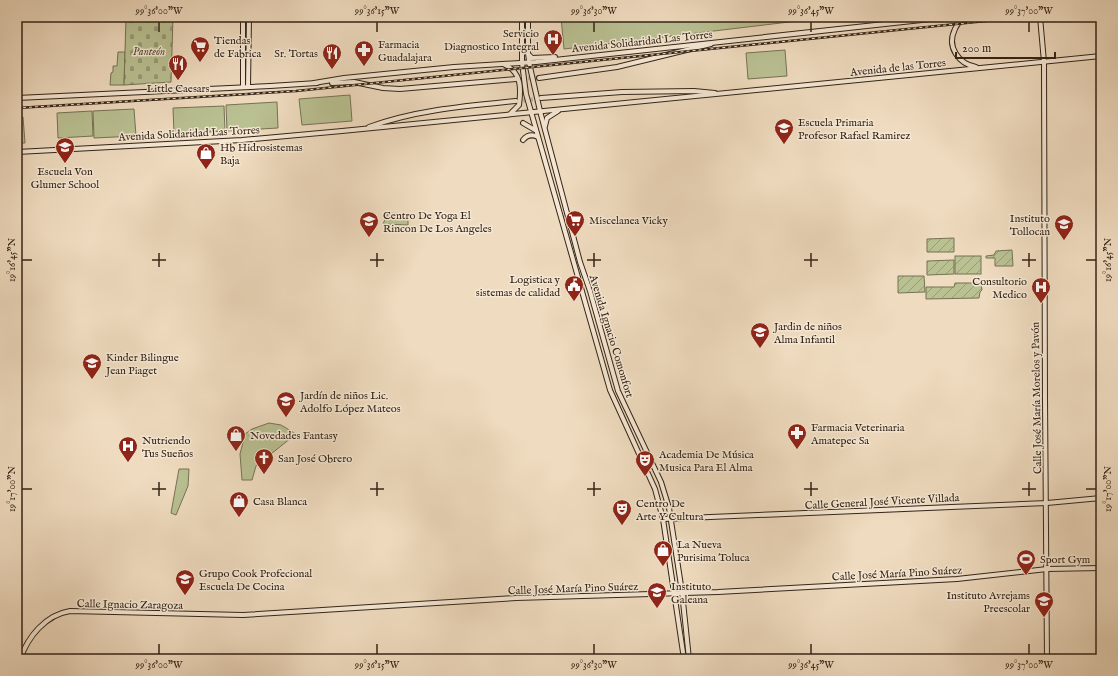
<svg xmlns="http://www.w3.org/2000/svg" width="1118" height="676" font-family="'IM FELL English',serif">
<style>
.green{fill:#b9c092;stroke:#767254}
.cemetery{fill:url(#cemetery-stones);stroke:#767254}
.garden{fill:url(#garden-furrows);stroke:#767254}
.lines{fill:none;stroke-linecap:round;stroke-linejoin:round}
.secondary-tunnel{stroke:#cab69d;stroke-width:4;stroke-dasharray:4 2;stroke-linecap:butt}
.secondary-casing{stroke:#342417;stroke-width:6}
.secondary{stroke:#f5e8d5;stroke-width:4}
.rail-casing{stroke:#342417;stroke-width:2.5}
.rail{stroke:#f5e8d5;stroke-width:1;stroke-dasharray:3;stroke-linecap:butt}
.ticks{fill:none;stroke:#342417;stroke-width:1.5}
.labels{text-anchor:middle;stroke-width:3;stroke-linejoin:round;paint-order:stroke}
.poi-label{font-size:11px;fill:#342417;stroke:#f5e8d5;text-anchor:start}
.street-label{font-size:11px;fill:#342417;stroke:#f5e8d5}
.park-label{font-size:11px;font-style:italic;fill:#554b36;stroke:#f5e8d5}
.neatline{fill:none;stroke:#342417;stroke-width:1.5}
.ticks-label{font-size:10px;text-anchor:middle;fill:#342417}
</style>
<defs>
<pattern id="cemetery-stones" width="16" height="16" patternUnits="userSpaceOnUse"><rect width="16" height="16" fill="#b9c092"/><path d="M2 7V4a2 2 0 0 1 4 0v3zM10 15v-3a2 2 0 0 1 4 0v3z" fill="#979c76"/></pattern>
<pattern id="garden-furrows" width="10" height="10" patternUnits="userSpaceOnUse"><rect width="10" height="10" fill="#b9c092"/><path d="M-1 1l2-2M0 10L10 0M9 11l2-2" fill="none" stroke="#979c76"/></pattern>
</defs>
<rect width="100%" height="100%" fill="#efdbbf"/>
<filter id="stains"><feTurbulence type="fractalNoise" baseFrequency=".005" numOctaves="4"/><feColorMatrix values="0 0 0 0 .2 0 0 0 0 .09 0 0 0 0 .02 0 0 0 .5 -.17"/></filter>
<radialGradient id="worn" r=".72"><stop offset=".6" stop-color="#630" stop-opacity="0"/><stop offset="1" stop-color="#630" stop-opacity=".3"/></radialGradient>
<g class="green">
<path d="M 561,17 L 815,17 L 814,19 L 564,49 Z"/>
<path d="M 785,50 L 787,76 L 748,79 L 746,53 Z"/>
<path d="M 118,52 L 125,52 L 124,85 L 110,85 L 111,73 L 113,72 L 113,66 L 117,66 Z"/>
<path d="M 350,95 L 352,121 L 302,125 L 299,99 Z"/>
<path d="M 277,102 L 278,128 L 227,131 L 226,105 Z"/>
<path d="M 224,106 L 225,131 L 174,134 L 173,108 Z"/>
<path d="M 134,109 L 136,136 L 94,138 L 93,111 Z"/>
<path d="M 92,111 L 93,136 L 58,138 L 57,113 Z"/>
<path d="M 23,117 L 25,143 L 17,143 L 17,118 Z"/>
<path d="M 388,213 L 408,214 L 408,225 L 383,224 Z"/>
<path d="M 269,423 L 281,425 L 296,434 L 256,466 L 252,480 L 242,480 L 240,454 L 245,434 L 252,429 Z"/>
<path d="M 179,469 L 189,469 L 188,486 L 176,515 L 171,513 Z"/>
</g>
<path class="cemetery" d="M 126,17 L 173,17 L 171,82 L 124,85 Z"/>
<g class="garden">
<path d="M 954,238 L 954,252 L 927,252 L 927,239 Z"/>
<path d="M 1012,250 L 1013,266 L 995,266 L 995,258 L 986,258 L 986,256 L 994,255 L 996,251 Z"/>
<rect x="955" y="256" width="26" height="18"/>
<path d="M 954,260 L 954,274 L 927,275 L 927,261 Z"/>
<path d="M 898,276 L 924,276 L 925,292 L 898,293 Z"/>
<path d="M 955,283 L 981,283 L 982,290 L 980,292 L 979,298 L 926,299 L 926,287 L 954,287 Z"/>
</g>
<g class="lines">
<g class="secondary-tunnel">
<path d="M 516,79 L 539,78"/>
<path d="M 517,101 L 540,99"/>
</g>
<g class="secondary-casing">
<g id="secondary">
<path d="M 522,17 L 522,63 L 526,94 L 610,390 L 655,489 L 663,519 L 684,659"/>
<path d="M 528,17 L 528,54 L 530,67 L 540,111 L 580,262 L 590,291 L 618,391 L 661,482 L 669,508 L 682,592 L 689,659"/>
<path d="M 965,17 C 961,20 957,24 955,29 C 946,47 959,64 976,67"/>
<path d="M 1040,17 L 1044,62 L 1045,400 L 1047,659"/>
<path d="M 529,55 L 532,58 L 555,57"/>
<path d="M 505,65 C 522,72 521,90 519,105 L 510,114"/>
<path d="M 539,78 L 617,67 L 711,44"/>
<path d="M 314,83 L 344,78 L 454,67 L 536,62 L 949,17"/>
<path d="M 332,83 L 354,82 L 383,88 L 400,89 L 516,79"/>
<path d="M 243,87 L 243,17"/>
<path d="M 248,87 L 249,17"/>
<path d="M 17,98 L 270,86 L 317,83"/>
<path d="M 541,98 L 622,92 L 694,91 L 715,93"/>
<path d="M 523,123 L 535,130"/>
<path d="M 545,126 L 547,118 L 558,111"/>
<path d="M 369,127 C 416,110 466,106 516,101"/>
<path d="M 523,140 C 527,135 532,134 538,137"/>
<path d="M 17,152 L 242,140 L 342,131 L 1101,56"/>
<path d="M 663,519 L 1047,503 L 1101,498"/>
<path d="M 20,659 C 28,637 45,615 70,611 L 243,615 L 516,598 L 718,592 L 957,579 L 1047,569 L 1101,568"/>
</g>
</g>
<use href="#secondary" class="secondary"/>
<g class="rail-casing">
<path id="rail" d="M 17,108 L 296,91 L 1025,17"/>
</g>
<use href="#rail" class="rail"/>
</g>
<path class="ticks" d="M 159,22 L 159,32M 377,22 L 377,32M 594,22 L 594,32M 811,22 L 811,32M 1029,22 L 1029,32M 159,253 L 159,267M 377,253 L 377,267M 594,253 L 594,267M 811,253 L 811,267M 1029,253 L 1029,267M 22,260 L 32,260M 152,260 L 166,260M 370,260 L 384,260M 587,260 L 601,260M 804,260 L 818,260M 1022,260 L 1036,260M 1086,260 L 1096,260M 159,482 L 159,496M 377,482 L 377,496M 594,482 L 594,496M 811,482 L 811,496M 1029,482 L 1029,496M 22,489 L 32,489M 152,489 L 166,489M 370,489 L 384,489M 587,489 L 601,489M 804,489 L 818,489M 1022,489 L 1036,489M 1086,489 L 1096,489M 159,644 L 159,654M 377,644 L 377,654M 594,644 L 594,654M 811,644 L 811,654M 1029,644 L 1029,654"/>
<defs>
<g id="hospital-pin" transform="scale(1)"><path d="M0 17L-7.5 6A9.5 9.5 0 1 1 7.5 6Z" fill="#8f2418" stroke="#f5e8d5"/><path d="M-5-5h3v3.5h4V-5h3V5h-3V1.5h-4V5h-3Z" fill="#fff"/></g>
<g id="supermarket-pin" transform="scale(1)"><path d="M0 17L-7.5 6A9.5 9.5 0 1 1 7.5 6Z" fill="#8f2418" stroke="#f5e8d5"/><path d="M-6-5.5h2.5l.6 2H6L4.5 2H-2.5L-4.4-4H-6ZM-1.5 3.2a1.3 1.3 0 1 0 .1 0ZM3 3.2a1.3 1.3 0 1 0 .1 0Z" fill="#fff"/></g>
<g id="pharmacy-pin" transform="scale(1)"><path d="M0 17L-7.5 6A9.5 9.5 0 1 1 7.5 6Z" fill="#8f2418" stroke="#f5e8d5"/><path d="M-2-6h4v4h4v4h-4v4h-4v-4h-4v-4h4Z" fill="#fff"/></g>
<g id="restaurant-pin" transform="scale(1)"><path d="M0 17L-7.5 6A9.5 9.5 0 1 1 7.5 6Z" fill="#8f2418" stroke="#f5e8d5"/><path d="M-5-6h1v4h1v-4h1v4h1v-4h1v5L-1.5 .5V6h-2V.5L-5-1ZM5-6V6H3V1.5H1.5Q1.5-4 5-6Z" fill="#fff"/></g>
<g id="school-pin" transform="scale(1)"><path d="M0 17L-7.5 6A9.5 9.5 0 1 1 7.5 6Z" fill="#8f2418" stroke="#f5e8d5"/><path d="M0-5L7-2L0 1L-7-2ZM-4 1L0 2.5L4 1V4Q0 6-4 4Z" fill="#fff"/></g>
<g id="shop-pin" transform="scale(1)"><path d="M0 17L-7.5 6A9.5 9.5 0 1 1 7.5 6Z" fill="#8f2418" stroke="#f5e8d5"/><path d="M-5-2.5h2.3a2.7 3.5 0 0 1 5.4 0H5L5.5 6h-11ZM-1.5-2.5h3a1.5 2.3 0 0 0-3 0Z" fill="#fff"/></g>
<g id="civic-pin" transform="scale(1)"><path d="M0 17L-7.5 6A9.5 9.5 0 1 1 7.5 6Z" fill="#8f2418" stroke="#f5e8d5"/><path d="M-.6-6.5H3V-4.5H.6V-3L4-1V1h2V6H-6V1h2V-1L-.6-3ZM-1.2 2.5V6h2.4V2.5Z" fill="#fff"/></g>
<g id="church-pin" transform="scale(1)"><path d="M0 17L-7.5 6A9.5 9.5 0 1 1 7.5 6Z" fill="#8f2418" stroke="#f5e8d5"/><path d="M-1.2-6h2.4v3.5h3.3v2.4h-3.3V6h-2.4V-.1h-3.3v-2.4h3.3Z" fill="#fff"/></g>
<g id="theatre-pin" transform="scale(1)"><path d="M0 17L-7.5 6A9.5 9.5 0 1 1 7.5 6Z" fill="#8f2418" stroke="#f5e8d5"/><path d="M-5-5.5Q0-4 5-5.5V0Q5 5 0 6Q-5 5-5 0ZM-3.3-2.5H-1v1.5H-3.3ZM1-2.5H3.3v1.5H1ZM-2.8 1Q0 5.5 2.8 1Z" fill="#fff"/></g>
<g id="stadium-pin" transform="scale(1)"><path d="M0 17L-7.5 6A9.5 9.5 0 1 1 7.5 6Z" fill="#8f2418" stroke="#f5e8d5"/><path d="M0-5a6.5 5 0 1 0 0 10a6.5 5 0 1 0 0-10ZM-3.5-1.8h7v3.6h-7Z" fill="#fff"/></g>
<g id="university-pin" transform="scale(1)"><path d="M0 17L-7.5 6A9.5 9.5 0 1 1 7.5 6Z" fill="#8f2418" stroke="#f5e8d5"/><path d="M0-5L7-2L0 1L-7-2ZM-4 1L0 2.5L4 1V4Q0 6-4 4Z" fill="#fff"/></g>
</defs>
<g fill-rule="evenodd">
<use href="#hospital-pin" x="553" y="39"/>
<use href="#supermarket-pin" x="200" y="46"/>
<use href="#pharmacy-pin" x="364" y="50"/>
<use href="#restaurant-pin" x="332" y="53"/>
<use href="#restaurant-pin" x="178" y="64"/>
<use href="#school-pin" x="784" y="128"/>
<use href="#school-pin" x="65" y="147"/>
<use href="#shop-pin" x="206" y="153"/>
<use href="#supermarket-pin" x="575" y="220"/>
<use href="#school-pin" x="369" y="221"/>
<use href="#school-pin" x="1064" y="224"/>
<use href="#civic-pin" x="574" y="285"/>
<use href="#hospital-pin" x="1041" y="287"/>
<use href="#school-pin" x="760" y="332"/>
<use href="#school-pin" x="92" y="363"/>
<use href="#school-pin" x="286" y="401"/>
<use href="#pharmacy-pin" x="797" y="433"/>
<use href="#shop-pin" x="236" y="435"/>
<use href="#hospital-pin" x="128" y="446"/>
<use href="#church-pin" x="264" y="458"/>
<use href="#theatre-pin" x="645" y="460"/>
<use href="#shop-pin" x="239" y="501"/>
<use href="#theatre-pin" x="622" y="509"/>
<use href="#shop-pin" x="663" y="550"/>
<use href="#stadium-pin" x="1026" y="559"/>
<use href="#university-pin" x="185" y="579"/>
<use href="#university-pin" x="657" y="592"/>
<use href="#school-pin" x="1044" y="601"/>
</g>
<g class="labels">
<g class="poi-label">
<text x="539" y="37" text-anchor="end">Servicio<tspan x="539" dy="13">Diagnostico Integral</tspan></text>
<text x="214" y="44">Tiendas<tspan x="214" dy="13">de Fabrica</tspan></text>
<text x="378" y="48">Farmacia<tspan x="378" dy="13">Guadalajara</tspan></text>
<text x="318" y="57" text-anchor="end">Sr. Tortas</text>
<text x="178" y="92" text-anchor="middle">Little Caesars</text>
<text x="798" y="126">Escuela Primaria<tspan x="798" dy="13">Profesor Rafael Ramirez</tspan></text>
<text x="220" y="151">Hb Hidrosistemas<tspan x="220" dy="13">Baja</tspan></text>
<text x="65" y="175" text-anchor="middle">Escuela Von<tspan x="65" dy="13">Glumer School</tspan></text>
<text x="383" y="219">Centro De Yoga El<tspan x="383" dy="13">Rincon De Los Angeles</tspan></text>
<text x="1050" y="222" text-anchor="end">Instituto<tspan x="1050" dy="13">Tollocan</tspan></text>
<text x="589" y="224">Miscelanea Vicky</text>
<text x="560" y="283" text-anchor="end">Logistica y<tspan x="560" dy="13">sistemas de calidad</tspan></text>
<text x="1027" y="285" text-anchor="end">Consultorio<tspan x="1027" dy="13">Medico</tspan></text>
<text x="774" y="330">Jardin de niños<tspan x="774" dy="13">Alma Infantil</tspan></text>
<text x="106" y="361">Kinder Bilingue<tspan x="106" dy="13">Jean Piaget</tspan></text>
<text x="300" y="399">Jardín de niños Lic.<tspan x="300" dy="13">Adolfo López Mateos</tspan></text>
<text x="811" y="431">Farmacia Veterinaria<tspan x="811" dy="13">Amatepec Sa</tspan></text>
<text x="250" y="439">Novedades Fantasy</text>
<text x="142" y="444">Nutriendo<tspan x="142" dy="13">Tus Sueños</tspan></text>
<text x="659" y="458">Academia De Música<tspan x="659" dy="13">Musica Para El Alma</tspan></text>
<text x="278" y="462">San José Obrero</text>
<text x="253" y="505">Casa Blanca</text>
<text x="636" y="507">Centro De<tspan x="636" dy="13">Arte Y Cultura</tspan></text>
<text x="677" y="548">La Nueva<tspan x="677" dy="13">Purisima Toluca</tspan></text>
<text x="1040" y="563">Sport Gym</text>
<text x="199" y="577">Grupo Cook Profecional<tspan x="199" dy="13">Escuela De Cocina</tspan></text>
<text x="671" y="590">Instituto<tspan x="671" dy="13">Galeana</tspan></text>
<text x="1030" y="599" text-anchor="end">Instituto Avrejams<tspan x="1030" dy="13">Preescolar</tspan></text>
</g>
<g class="street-label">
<text transform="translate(642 41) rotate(-6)" y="4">Avenida Solidaridad Las Torres</text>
<text transform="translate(898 67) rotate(-6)" y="4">Avenida de las Torres</text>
<text transform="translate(189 133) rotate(-3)" y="4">Avenida Solidaridad Las Torres</text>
<text transform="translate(612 336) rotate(73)" y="4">Avenida Ignacio Comonfort</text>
<text transform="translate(1036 398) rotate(-91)" y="4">Calle José María Morelos y Pavón</text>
<text transform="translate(882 501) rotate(-3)" y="4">Calle General José Vicente Villada</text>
<text transform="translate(897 573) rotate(-3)" y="4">Calle José María Pino Suárez</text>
<text transform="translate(573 588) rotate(-2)" y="4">Calle José María Pino Suárez</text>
<text transform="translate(130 604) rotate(1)" y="4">Calle Ignacio Zaragoza</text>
</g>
<g class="park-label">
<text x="149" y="55">Panteón</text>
</g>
</g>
<rect width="1118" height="676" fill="none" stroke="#efdbbf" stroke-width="44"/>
<path d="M956 52v6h99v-6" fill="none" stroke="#342417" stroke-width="2"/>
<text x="962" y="52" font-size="12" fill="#342417" stroke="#f5e8d5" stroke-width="3" paint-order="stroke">200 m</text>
<rect x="22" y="22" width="1074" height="632" class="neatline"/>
<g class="ticks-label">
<text x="159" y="14">99°36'00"W</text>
<text x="377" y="14">99°36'15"W</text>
<text x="594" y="14">99°36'30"W</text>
<text x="811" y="14">99°36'45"W</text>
<text x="1029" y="14">99°37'00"W</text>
<text transform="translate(1107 260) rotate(-90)" y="4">19°16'45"N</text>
<text transform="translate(11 260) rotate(-90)" y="4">19°16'45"N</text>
<text transform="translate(1107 489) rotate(-90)" y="4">19°17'00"N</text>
<text transform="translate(11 489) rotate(-90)" y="4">19°17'00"N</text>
<text x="159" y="668">99°36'00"W</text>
<text x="377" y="668">99°36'15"W</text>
<text x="594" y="668">99°36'30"W</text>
<text x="811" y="668">99°36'45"W</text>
<text x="1029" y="668">99°37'00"W</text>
</g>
<rect width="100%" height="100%" filter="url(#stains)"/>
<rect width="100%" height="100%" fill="url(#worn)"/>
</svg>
